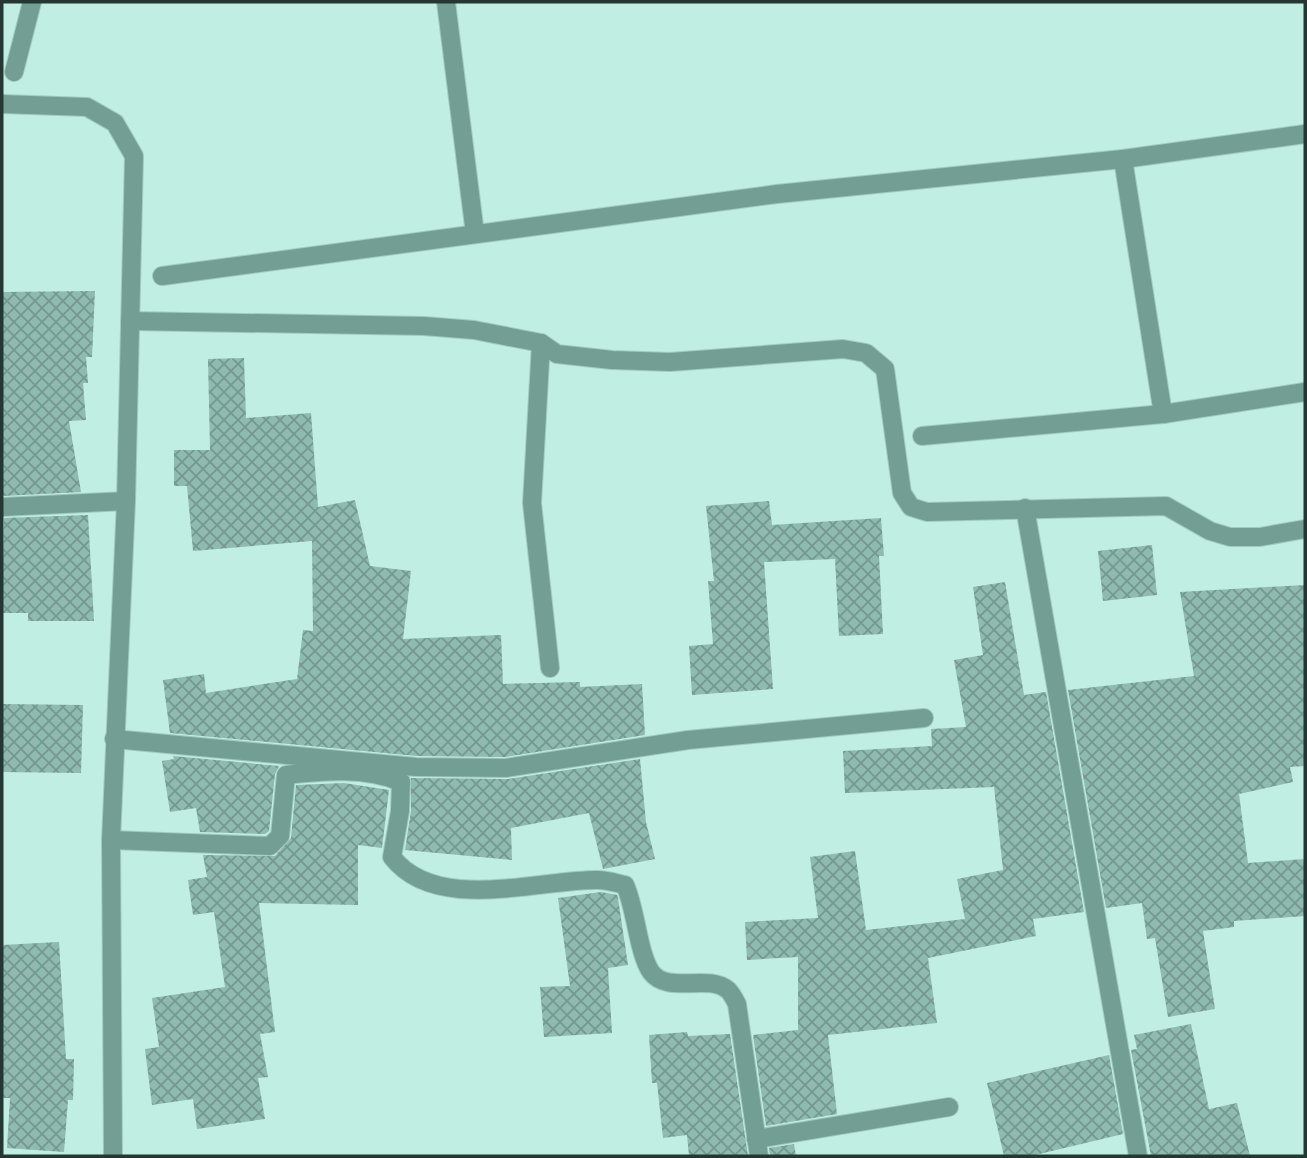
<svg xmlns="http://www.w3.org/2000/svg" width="1307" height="1158" font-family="'Alegreya Sans',sans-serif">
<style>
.building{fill:url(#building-cross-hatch)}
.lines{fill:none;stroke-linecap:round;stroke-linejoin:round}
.minor-casing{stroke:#a1c9bf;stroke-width:20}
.minor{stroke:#729e93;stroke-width:18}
</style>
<defs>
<pattern id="building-cross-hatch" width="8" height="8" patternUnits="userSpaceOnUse" patternTransform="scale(1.75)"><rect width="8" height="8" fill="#8ebab0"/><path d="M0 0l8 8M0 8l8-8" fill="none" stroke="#749890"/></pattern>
</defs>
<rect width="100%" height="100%" fill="#c0eee2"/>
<g class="building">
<path d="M 95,291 L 92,357 L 86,357 L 88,383 L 83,383 L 86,420 L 69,421 L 81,492 L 3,496 L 2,292 Z"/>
<path d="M 244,358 L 246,418 L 311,413 L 318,507 L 355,500 L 370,566 L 411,571 L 403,639 L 501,635 L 503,684 L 580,682 L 580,687 L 642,684 L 645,735 L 505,757 L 417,756 L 170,733 L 163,680 L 204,674 L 206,693 L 297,679 L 303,630 L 313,631 L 312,541 L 193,551 L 187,486 L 174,486 L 174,450 L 210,450 L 208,359 Z"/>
<path d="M 769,501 L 772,525 L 881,518 L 884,556 L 879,556 L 883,634 L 839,636 L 835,559 L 764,562 L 773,689 L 692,695 L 689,646 L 713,644 L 708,581 L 714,581 L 706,506 Z"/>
<path d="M 88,515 L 94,621 L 28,621 L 28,613 L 2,613 L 4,518 Z"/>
<path d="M 1152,545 L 1157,595 L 1103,601 L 1098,551 Z"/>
<path d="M 1005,582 L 1024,695 L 1046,692 L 1084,912 L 1033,919 L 1036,936 L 928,958 L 937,1023 L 828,1035 L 837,1114 L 766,1126 L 753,1035 L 798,1030 L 798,957 L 747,960 L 745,922 L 818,918 L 810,857 L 855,851 L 866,930 L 965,919 L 957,879 L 1003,870 L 994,787 L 845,793 L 843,751 L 932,746 L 931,729 L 966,727 L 954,660 L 983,655 L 973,587 Z"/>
<path d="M 1305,585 L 1305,766 L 1290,767 L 1293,782 L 1239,794 L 1248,863 L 1305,859 L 1305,916 L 1234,921 L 1234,927 L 1203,931 L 1215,1009 L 1168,1017 L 1155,938 L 1147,939 L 1142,903 L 1106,908 L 1068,690 L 1194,676 L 1180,592 Z"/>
<path d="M 2,704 L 83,705 L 81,773 L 2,772 Z"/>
<path d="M 173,756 L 279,766 L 275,774 L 269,831 L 265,834 L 200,832 L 196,808 L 170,812 L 162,761 L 174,759 Z"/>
<path d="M 640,759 L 646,822 L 655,859 L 603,869 L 589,813 L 511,828 L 512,860 L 405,850 L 411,811 L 411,778 L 508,779 Z"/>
<path d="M 344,783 L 389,790 L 382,848 L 358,845 L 358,905 L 259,903 L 275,1032 L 260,1034 L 268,1077 L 258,1078 L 265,1119 L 197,1129 L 193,1099 L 152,1105 L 145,1049 L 159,1047 L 152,998 L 225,987 L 214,912 L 193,915 L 188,880 L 207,877 L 203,855 L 275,856 L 291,838 L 296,785 Z"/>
<path d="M 601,892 L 617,895 L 618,898 L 628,965 L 608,968 L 612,1033 L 544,1037 L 540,987 L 570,986 L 558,898 Z"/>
<path d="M 59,942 L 66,1059 L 74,1059 L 73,1100 L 68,1100 L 64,1152 L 7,1148 L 10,1098 L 2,1098 L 2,945 Z"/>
<path d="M 1191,1024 L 1209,1109 L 1237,1103 L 1250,1156 L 1151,1156 L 1131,1050 L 1137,1049 L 1134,1035 Z"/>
<path d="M 687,1032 L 688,1036 L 730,1034 L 748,1156 L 689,1156 L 687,1135 L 663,1138 L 657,1083 L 652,1083 L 649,1035 Z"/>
<path d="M 1109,1055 L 1123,1134 L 1031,1156 L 1004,1156 L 987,1083 Z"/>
<path d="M 794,1144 L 796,1156 L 770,1156 L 769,1148 Z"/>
</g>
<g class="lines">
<g class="minor-casing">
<g id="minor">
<path d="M 446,2 L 475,234"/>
<path d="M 14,72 L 32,2"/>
<path d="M 2,104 L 87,107 L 115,123 L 134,156 L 126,501 L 111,840 L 113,1156"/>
<path d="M 1123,159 L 1163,414"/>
<path d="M 162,276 L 777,194 L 1123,159 L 1305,134"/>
<path d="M 130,321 L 424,326 L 474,330 L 541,343 L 557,354 L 612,360 L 670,362 L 843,349 L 866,353 L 885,369 L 902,493 L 911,507 L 927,512 L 1166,506 L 1210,531 L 1230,537 L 1260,537 L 1305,529"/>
<path d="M 541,343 L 532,503 L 550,668"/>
<path d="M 922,436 L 1163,414 L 1305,392"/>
<path d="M 2,507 L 126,501"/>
<path d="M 1025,508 L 1138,1156"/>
<path d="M 114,739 L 416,767 L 506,768 L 688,740 L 924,718"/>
<path d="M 111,840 L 270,846 L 280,836 L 286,775 C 325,771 364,767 401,782 L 400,811 L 392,857 C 436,914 540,879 598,880 C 607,880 616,883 625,885 C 636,909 638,953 651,972 C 668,995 708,973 728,990 C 732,994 735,1000 737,1004 L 759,1156"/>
<path d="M 756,1139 L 949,1107"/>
</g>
</g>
<use href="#minor" class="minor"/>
</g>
<rect width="1307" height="1158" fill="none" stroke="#253732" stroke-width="7"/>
</svg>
